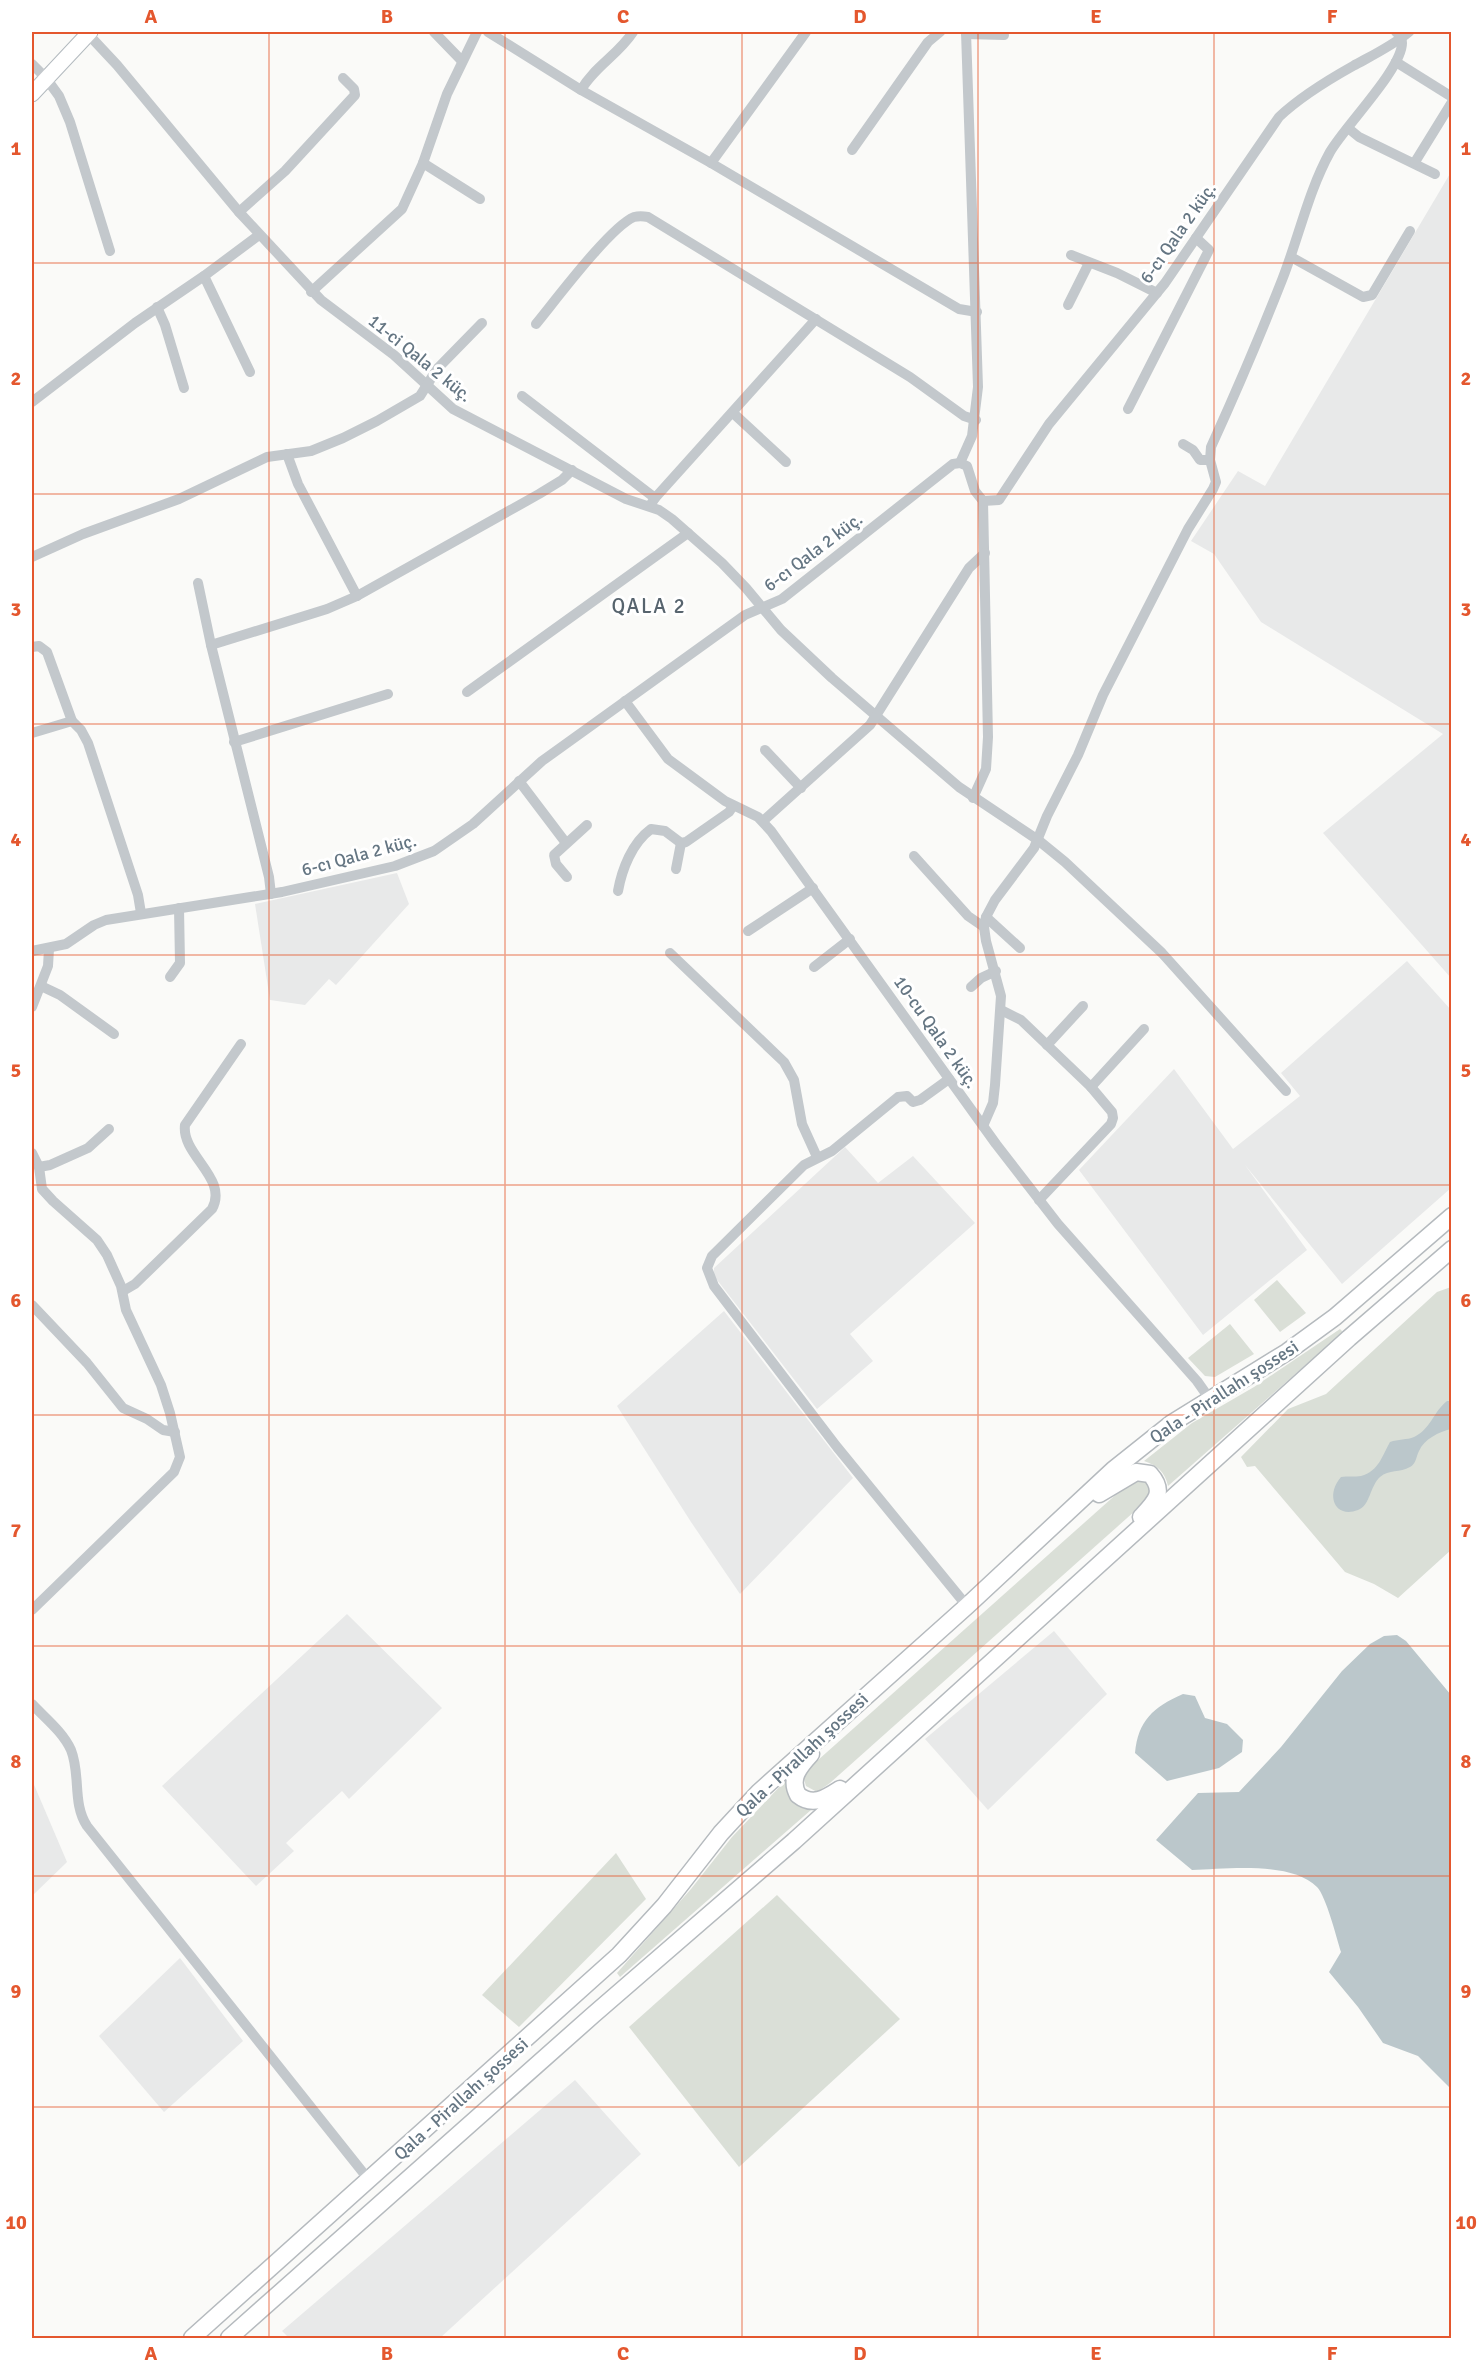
<svg xmlns="http://www.w3.org/2000/svg" width="1483" height="2370" font-family="Signika,sans-serif">
<style>
.built{fill:#e8e9e9}
.green{fill:#dadfd7}
.water{fill:#bbc7cb}
.lines{fill:none;stroke-linecap:round;stroke-linejoin:round}
.secondary-casing{stroke:#b3babf;stroke-width:17}
.primary-casing{stroke:#b5babe;stroke-width:19}
.street{stroke:#c3c8cc;stroke-width:10}
.secondary{stroke:#fff;stroke-width:15}
.primary{stroke:#fff;stroke-width:16}
.grid{fill:none;stroke:#e4572e;stroke-width:1.5;stroke-opacity:0.55}
.labels{text-anchor:middle;stroke-width:6;stroke-linejoin:round;paint-order:stroke}
.street-label{font-size:18px;fill:#657683;stroke:#fff}
.quarter-label{font-size:21px;letter-spacing:1.5px;fill:#57646e;stroke:#fff}
.neatline{fill:none;stroke:#e4572e;stroke-width:2}
.grid-label{font-size:20px;text-anchor:middle;font-weight:bold;fill:#e4572e}
</style>
<rect width="100%" height="100%" fill="#fafaf8"/>
<g class="built">
<path d="M 1451,172 L 1451,978 L 1323,833 L 1443,734 L 1261,622 L 1214,554 L 1191,541 L 1238,471 L 1265,486 Z"/>
<path d="M 397,873 L 409,904 L 336,985 L 329,979 L 305,1005 L 270,1000 L 255,904 Z"/>
<path d="M 1407,961 L 1451,1010 L 1451,1188 L 1342,1284 L 1245,1165 L 1307,1250 L 1203,1335 L 1079,1170 L 1174,1069 L 1233,1149 L 1300,1096 L 1281,1073 Z"/>
<path d="M 845,1147 L 878,1183 L 913,1156 L 975,1223 L 850,1334 L 873,1361 L 817,1409 L 714,1276 L 714,1268 Z"/>
<path d="M 724,1311 L 853,1478 L 740,1594 L 691,1522 L 617,1406 Z"/>
<path d="M 347,1614 L 442,1708 L 349,1799 L 342,1791 L 286,1843 L 294,1851 L 256,1886 L 162,1786 Z"/>
<path d="M 1054,1631 L 1107,1694 L 988,1810 L 925,1739 Z"/>
<path d="M 32,1780 L 67,1862 L 32,1896 Z"/>
<path d="M 180,1958 L 243,2041 L 164,2112 L 99,2036 Z"/>
<path d="M 575,2080 L 641,2154 L 440,2338 L 289,2338 L 282,2331 Z"/>
</g>
<g class="green">
<path d="M 1277,1280 L 1306,1313 L 1280,1332 L 1254,1300 Z"/>
<path d="M 1451,1287 L 1451,1550 L 1398,1598 L 1374,1584 L 1345,1572 L 1255,1466 L 1247,1467 L 1241,1457 L 1288,1409 L 1326,1394 L 1437,1292 Z"/>
<path d="M 1230,1324 L 1254,1354 L 1215,1377 L 1205,1376 L 1188,1358 Z"/>
<path d="M 1340,1329 L 1343,1332 L 1168,1486 C 1165,1472 1157,1465 1144,1461 L 1192,1423 L 1254,1387 Z"/>
<path d="M 1143,1479 L 1149,1485 L 1150,1495 L 1145,1502 L 830,1783 L 817,1792 L 806,1786 L 803,1776 L 808,1769 L 1130,1482 Z"/>
<path d="M 785,1781 C 787,1798 794,1807 811,1810 L 620,1977 L 617,1973 L 691,1889 L 732,1837 Z"/>
<path d="M 616,1853 L 646,1899 L 519,2027 L 482,1995 Z"/>
<path d="M 777,1895 L 900,2019 L 739,2167 L 629,2027 Z"/>
</g>
<g class="water">
<path d="M 1447,1401 L 1451,1401 L 1451,1429 C 1439,1432 1424,1439 1419,1451 C 1416,1457 1416,1464 1410,1467 C 1400,1473 1389,1469 1380,1477 C 1370,1486 1370,1506 1358,1510 C 1335,1519 1325,1495 1341,1477 C 1347,1476 1355,1477 1361,1476 C 1379,1471 1382,1456 1390,1442 C 1398,1439 1407,1440 1414,1437 C 1430,1430 1434,1411 1447,1401 Z"/>
<path d="M 1397,1635 L 1406,1641 L 1451,1695 L 1451,2089 L 1418,2056 L 1383,2043 L 1358,2007 L 1329,1972 L 1341,1952 C 1337,1939 1326,1896 1317,1887 C 1291,1861 1227,1869 1192,1870 L 1156,1840 L 1198,1793 L 1239,1792 L 1281,1747 L 1342,1671 L 1370,1644 L 1384,1636 Z"/>
<path d="M 1183,1694 L 1195,1696 L 1205,1718 L 1227,1724 L 1243,1740 L 1242,1752 L 1219,1768 L 1167,1781 L 1135,1753 C 1138,1721 1153,1707 1183,1694 Z"/>
</g>
<g class="lines">
<g class="secondary-casing">
<path id="secondary" d="M 32,94 L 90,32"/>
</g>
<g class="primary-casing">
<g id="primary">
<path d="M 1099,1494 L 1136,1472 L 1150,1474 C 1166,1492 1155,1502 1141,1517"/>
<path d="M 811,1754 C 799,1767 789,1779 798,1795 C 813,1807 826,1798 840,1789"/>
<path d="M 192,2338 L 619,1955 L 664,1906 L 721,1833 L 759,1792 L 967,1606 L 1113,1470 L 1172,1423 L 1287,1352 L 1335,1317 L 1452,1216"/>
<path d="M 229,2338 L 593,2015 L 794,1841 L 1349,1338 L 1452,1249"/>
</g>
</g>
<g class="street">
<path d="M 434,32 L 462,61"/>
<path d="M 488,32 L 581,90 L 711,163 L 959,309 L 977,312"/>
<path d="M 88,34 L 117,65 L 239,212 L 321,300 L 394,355 L 453,409 L 626,499 L 659,510 L 672,519 L 722,563 L 746,588 L 781,630 L 832,678 L 959,787 L 1038,840 L 1065,862 L 1162,953 L 1286,1091"/>
<path d="M 966,34 L 1004,35"/>
<path d="M 1396,62 L 1452,97"/>
<path d="M 32,64 L 46,78 L 59,96 L 70,122 L 110,251"/>
<path d="M 581,90 C 594,67 618,55 633,32"/>
<path d="M 1348,128 L 1359,137 L 1435,174"/>
<path d="M 852,150 L 928,42 L 940,32"/>
<path d="M 1415,162 L 1452,102"/>
<path d="M 423,163 L 480,199"/>
<path d="M 711,163 L 806,32"/>
<path d="M 239,212 L 285,171 L 355,95 L 354,89 L 343,78"/>
<path d="M 1071,255 L 1117,273 L 1157,293"/>
<path d="M 1291,257 L 1363,297 L 1372,295 L 1410,231"/>
<path d="M 204,276 L 250,372"/>
<path d="M 311,292 L 402,209 L 423,163 L 447,94 L 477,32"/>
<path d="M 1068,305 L 1089,263"/>
<path d="M 157,307 L 165,325 L 184,388"/>
<path d="M 536,324 C 555,301 610,227 634,217 C 638,216 643,216 648,217 L 910,377 L 964,416 L 976,420"/>
<path d="M 522,396 L 655,498 L 651,504"/>
<path d="M 32,402 L 135,323 L 204,276 L 259,235"/>
<path d="M 1128,409 L 1207,254 L 1209,250 L 1196,238"/>
<path d="M 733,413 L 786,462"/>
<path d="M 1183,444 L 1193,450 L 1200,460 L 1210,460"/>
<path d="M 287,454 L 298,484 L 357,596"/>
<path d="M 960,463 L 972,436 L 978,387 L 966,32"/>
<path d="M 655,498 L 816,319"/>
<path d="M 32,557 L 83,534 L 179,499 L 267,457 L 311,451 L 343,438 L 377,421 L 420,396 L 437,369 L 482,323"/>
<path d="M 198,583 L 211,645 L 269,877 L 271,894"/>
<path d="M 211,645 L 327,609 L 357,596 L 539,494 L 562,480 L 572,470"/>
<path d="M 32,647 L 39,646 L 47,652 L 72,721 L 81,730 L 88,743 L 138,895 L 141,913"/>
<path d="M 467,692 L 688,533"/>
<path d="M 625,701 L 668,759 L 725,801 L 758,817 L 771,831 L 996,1144 L 1058,1224 L 1197,1381 L 1209,1398"/>
<path d="M 32,733 L 72,721"/>
<path d="M 234,742 L 388,694"/>
<path d="M 765,750 L 801,788"/>
<path d="M 519,781 L 566,843"/>
<path d="M 973,798 L 986,769 L 988,737 L 983,501"/>
<path d="M 763,821 L 870,725 L 969,568 L 985,553"/>
<path d="M 914,856 L 968,916 L 984,927"/>
<path d="M 676,869 L 681,843"/>
<path d="M 567,877 L 556,864 L 554,855 L 587,825"/>
<path d="M 618,891 C 622,869 632,843 651,829 L 665,831 L 681,843 L 686,842 L 729,812 L 733,806"/>
<path d="M 986,917 L 1020,948"/>
<path d="M 748,931 L 813,888"/>
<path d="M 32,951 L 66,944 L 94,925 L 106,920 L 282,892 L 395,866 L 434,851 L 473,824 L 542,761 L 745,615 L 782,599 L 953,464 L 960,463 L 967,466 L 975,491 L 983,501 L 999,500 L 1049,424 L 1165,283 L 1279,117 C 1300,97 1328,80 1353,66 C 1373,55 1392,46 1409,32"/>
<path d="M 670,953 L 784,1062 L 794,1080 L 802,1124 L 817,1157"/>
<path d="M 814,967 L 850,939"/>
<path d="M 170,977 L 180,963 L 179,908"/>
<path d="M 41,986 L 60,995 L 114,1034"/>
<path d="M 971,987 L 981,978 L 996,971"/>
<path d="M 32,1007 L 48,966 L 49,949"/>
<path d="M 1001,1010 L 1021,1020 L 1091,1087 L 1112,1112 L 1113,1118 L 1111,1124 L 1039,1200"/>
<path d="M 1047,1045 L 1083,1006"/>
<path d="M 949,1079 L 920,1100 L 913,1102 L 907,1096 L 898,1097 L 832,1151 L 804,1165 L 712,1256 L 707,1268 L 714,1286 L 837,1447 L 967,1606"/>
<path d="M 1091,1087 L 1144,1029"/>
<path d="M 983,1126 L 993,1103 L 995,1085 L 1001,996 L 986,941 L 984,927 L 986,917 L 995,900 L 1034,848 L 1047,816 L 1078,755 L 1103,695 L 1188,529 L 1213,489 L 1216,482 L 1210,460 L 1211,447 C 1236,392 1260,336 1282,280 C 1299,237 1308,192 1330,152 C 1344,127 1402,69 1402,43 C 1402,37 1400,35 1396,32"/>
<path d="M 32,1153 L 39,1167 L 42,1189 L 53,1201 L 97,1240 L 107,1255 L 121,1286 L 126,1310 L 161,1385 L 170,1413 L 180,1457 L 174,1472 L 32,1610"/>
<path d="M 39,1167 L 50,1165 L 88,1148 L 109,1129"/>
<path d="M 123,1291 L 135,1284 L 212,1209 C 229,1178 181,1155 185,1125 L 241,1044"/>
<path d="M 32,1305 L 87,1363 L 123,1408 L 147,1419 L 163,1430 L 175,1432"/>
<path d="M 32,1704 C 45,1718 63,1732 71,1750 C 81,1775 72,1803 87,1826 L 369,2180"/>
</g>
<use href="#secondary" class="secondary"/>
<use href="#primary" class="primary"/>
</g>
<path class="grid" d="M 269,32 L 269,2338M 505,32 L 505,2338M 742,32 L 742,2338M 978,32 L 978,2338M 1214,32 L 1214,2338M 32,263 L 1452,263M 32,494 L 1452,494M 32,724 L 1452,724M 32,955 L 1452,955M 32,1185 L 1452,1185M 32,1415 L 1452,1415M 32,1646 L 1452,1646M 32,1876 L 1452,1876M 32,2107 L 1452,2107"/>
<g class="labels">
<g class="street-label">
<text transform="translate(1178 233) rotate(-55)" y="6">6-cı Qala 2 küç.</text>
<text transform="translate(420 358) rotate(39)" y="6">11-ci Qala 2 küç.</text>
<text transform="translate(813 552) rotate(-37)" y="6">6-cı Qala 2 küç.</text>
<text transform="translate(359 855) rotate(-15)" y="6">6-cı Qala 2 küç.</text>
<text transform="translate(936 1032) rotate(55)" y="6">10-cu Qala 2 küç.</text>
<text transform="translate(1224 1392) rotate(-33)" y="6">Qala - Pirallahı şossesi</text>
<text transform="translate(802 1755) rotate(-43)" y="6">Qala - Pirallahı şossesi</text>
<text transform="translate(461 2099) rotate(-42)" y="6">Qala - Pirallahı şossesi</text>
</g>
<g class="quarter-label">
<text x="649" y="613">QALA 2</text>
</g>
</g>
<rect width="1483" height="2370" fill="none" stroke="#ffffff" stroke-width="66"/>
<rect x="33" y="33" width="1417" height="2304" class="neatline"/>
<g class="grid-label">
<text x="151" y="23">A</text>
<text x="387" y="23">B</text>
<text x="623" y="23">C</text>
<text x="860" y="23">D</text>
<text x="1096" y="23">E</text>
<text x="1332" y="23">F</text>
<text x="16" y="155">1</text>
<text x="1466" y="155">1</text>
<text x="16" y="385">2</text>
<text x="1466" y="385">2</text>
<text x="16" y="616">3</text>
<text x="1466" y="616">3</text>
<text x="16" y="846">4</text>
<text x="1466" y="846">4</text>
<text x="16" y="1077">5</text>
<text x="1466" y="1077">5</text>
<text x="16" y="1307">6</text>
<text x="1466" y="1307">6</text>
<text x="16" y="1537">7</text>
<text x="1466" y="1537">7</text>
<text x="16" y="1768">8</text>
<text x="1466" y="1768">8</text>
<text x="16" y="1998">9</text>
<text x="1466" y="1998">9</text>
<text x="16" y="2229">10</text>
<text x="1466" y="2229">10</text>
<text x="151" y="2360">A</text>
<text x="387" y="2360">B</text>
<text x="623" y="2360">C</text>
<text x="860" y="2360">D</text>
<text x="1096" y="2360">E</text>
<text x="1332" y="2360">F</text>
</g>
</svg>
